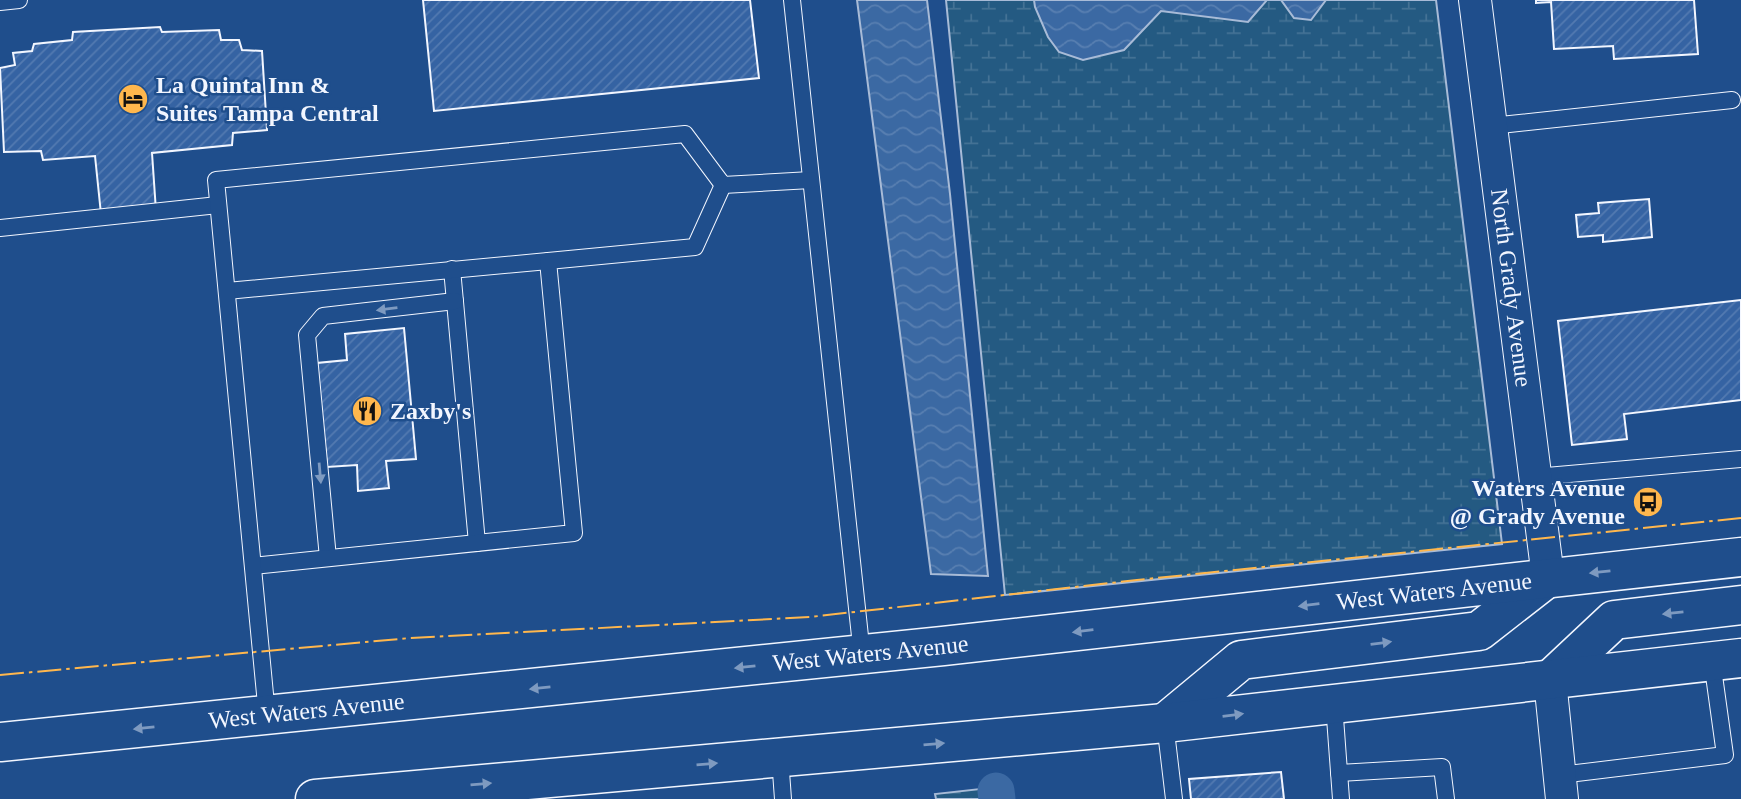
<svg xmlns="http://www.w3.org/2000/svg" width="1741" height="799" font-family="'Times New Roman',serif">
<style>
.wetland{fill:url(#wetland-marsh);stroke:#a8bbd7;stroke-width:2}
.water{fill:url(#water-waves);stroke:#a8bbd7;stroke-width:2}
.lines{fill:none;stroke-linecap:round;stroke-linejoin:round}
.canal{stroke:#3b69a3;stroke-width:37}
.building{fill:url(#building-hatch);stroke:#f2f6ff;stroke-width:2}
.service-casing{stroke:#f2f6ff;stroke-width:18}
.minor-casing{stroke:#f2f6ff;stroke-width:34}
.secondary-casing{stroke:#f2f6ff;stroke-width:41}
.service{stroke:#1f4e8c;stroke-width:16}
.minor{stroke:#1f4e8c;stroke-width:32}
.secondary{stroke:#1f4e8c;stroke-width:38}
.power{stroke:#ffb74d;stroke-width:2;stroke-dasharray:24 5 3.5 5;stroke-linecap:butt}
.oneway{fill:#7e9ac0}
.labels{text-anchor:middle;stroke-width:5;stroke-linejoin:round;paint-order:stroke}
.poi-label{font-size:24px;font-weight:bold;fill:#f2f6ff;stroke:#1f4e8c;text-anchor:start}
.street-label{font-size:24px;fill:#f2f6ff;stroke:#1f4e8c}
</style>
<defs>
<pattern id="wetland-marsh" width="20" height="14" patternUnits="userSpaceOnUse" patternTransform="scale(1.75)"><rect width="20" height="14" fill="#245a82"/><path d="M1 5h8M5 5V1M11 12h8M15 12V8" fill="none" stroke="#447295"/></pattern>
<pattern id="water-waves" width="16" height="10" patternUnits="userSpaceOnUse" patternTransform="scale(1.75)"><rect width="16" height="10" fill="#3b69a3"/><path d="M0 5q4-4 8 0t8 0" fill="none" stroke="#587fb1"/></pattern>
<pattern id="building-hatch" width="6" height="6" patternUnits="userSpaceOnUse" patternTransform="scale(1.75)"><rect width="6" height="6" fill="#3563a3"/><path d="M-1 1l2-2M0 6l6-6M5 7l2-2" fill="none" stroke="#537ab1"/></pattern>
</defs>
<rect width="100%" height="100%" fill="#1f4e8c"/>
<g class="wetland">
<path d="M 946,0 L 1436,0 L 1502,544 L 1005,595 Z"/>
<path d="M 998,787 L 999,799 L 936,799 L 935,794 Z"/>
</g>
<g class="water">
<path d="M 857,0 L 927,0 L 950,194 L 988,576 L 931,574 Z"/>
<path d="M 1034,0 L 1267,0 L 1248,22 L 1161,11 L 1124,50 L 1083,60 L 1059,52 L 1048,37 L 1035,7 Z"/>
<path d="M 1281,0 L 1326,0 L 1311,20 L 1294,18 Z"/>
</g>
<g class="lines">
<path class="canal" d="M 996,791 L 997,799"/>
</g>
<g class="building">
<path d="M 423,0 L 750,0 L 759,78 L 434,111 Z"/>
<path d="M 1536,0 L 1694,0 L 1698,54 L 1614,59 L 1613,46 L 1554,49 L 1551,2 L 1536,3 Z"/>
<path d="M 160,27 L 162,32 L 219,30 L 221,40 L 239,40 L 242,50 L 262,51 L 267,130 L 233,133 L 232,145 L 152,153 L 156,211 L 101,214 L 95,156 L 43,160 L 41,151 L 4,152 L 0,68 L 15,65 L 13,53 L 32,51 L 34,44 L 72,40 L 73,32 Z"/>
<path d="M 1649,199 L 1652,237 L 1603,242 L 1603,235 L 1578,237 L 1576,215 L 1599,213 L 1598,203 Z"/>
<path d="M 1741,300 L 1741,400 L 1624,414 L 1627,439 L 1572,445 L 1558,321 Z"/>
<path d="M 404,328 L 416,459 L 386,461 L 389,488 L 358,491 L 357,465 L 327,467 L 317,363 L 347,360 L 345,334 Z"/>
<path d="M 1281,772 L 1284,799 L 1191,799 L 1189,779 Z"/>
</g>
<g class="lines">
<g class="service-casing">
<g id="service">
<path d="M 792,0 L 862,655"/>
<path d="M 0,2 L 19,0"/>
<path d="M 1491,126 L 1732,100"/>
<path d="M 0,228 L 218,205"/>
<path d="M 452,269 L 477,543"/>
<path d="M 227,291 L 548,261"/>
<path d="M 1535,477 L 1741,459"/>
<path d="M 328,558 L 307,335 L 323,316 L 455,301"/>
<path d="M 253,566 L 574,533 L 548,261 L 695,247 L 723,185"/>
<path d="M 1334,704 L 1341,799"/>
<path d="M 267,715 L 216,180 L 685,134 L 723,185 L 811,180"/>
<path d="M 1165,723 L 1174,799"/>
<path d="M 780,758 L 783,799"/>
<path d="M 1339,773 L 1442,767 L 1446,799"/>
<path d="M 1560,775 L 1725,755 L 1712,661"/>
</g>
</g>
<g class="minor-casing">
<g id="minor">
<path id="s1" d="M 1475,0 L 1548,577"/>
<path d="M 1550,680 L 1562,799"/>
</g>
</g>
<g class="secondary-casing">
<g id="secondary">
<path d="M 1550,680 L 1614,620 L 1741,605"/>
<path d="M 1165,723 L 1241,660 L 1479,631 L 1547,578"/>
<path id="s2" d="M 0,742 L 943,646 L 1741,557"/>
<path d="M 315,799 L 1165,723 L 1741,658"/>
</g>
</g>
<use href="#service" class="service"/>
<use href="#minor" class="minor"/>
<use href="#secondary" class="secondary"/>
<path class="power" d="M 0,675 L 410,638 L 810,617 L 1137,580 L 1741,518"/>
</g>
<defs><path id="oneway-solid" d="M-6-.8H1V-3.2L6.5 0L1 3.2V.8H-6Z" transform="scale(1.75)"/></defs>
<g class="oneway">
<use href="#oneway-solid" transform="translate(387 309) rotate(173)"/>
<use href="#oneway-solid" transform="translate(320 473) rotate(85)"/>
<use href="#oneway-solid" transform="translate(1600 572) rotate(174)"/>
<use href="#oneway-solid" transform="translate(1309 605) rotate(173)"/>
<use href="#oneway-solid" transform="translate(1673 613) rotate(174)"/>
<use href="#oneway-solid" transform="translate(1083 631) rotate(173)"/>
<use href="#oneway-solid" transform="translate(1381 643) rotate(-7)"/>
<use href="#oneway-solid" transform="translate(745 667) rotate(174)"/>
<use href="#oneway-solid" transform="translate(540 688) rotate(174)"/>
<use href="#oneway-solid" transform="translate(1233 715) rotate(-7)"/>
<use href="#oneway-solid" transform="translate(144 728) rotate(174)"/>
<use href="#oneway-solid" transform="translate(934 744) rotate(-5)"/>
<use href="#oneway-solid" transform="translate(707 764) rotate(-5)"/>
<use href="#oneway-solid" transform="translate(481 784) rotate(-5)"/>
</g>
<defs>
<g id="hotel-disc" transform="scale(1.575)"><circle r="9.5" fill="#ffb74d" stroke="#1f4e8c"/><path d="M-6-4.5h1.5V1H6V5H4.5V3h-9V5H-6ZM-4 0a1.8 1.8 0 1 1 3.6 0ZM.5 0V-2.5h3Q6-2.5 6 0Z" fill="#111"/></g>
<g id="restaurant-disc" transform="scale(1.575)"><circle r="9.5" fill="#ffb74d" stroke="#1f4e8c"/><path d="M-5-6h1v4h1v-4h1v4h1v-4h1v5L-1.5 .5V6h-2V.5L-5-1ZM5-6V6H3V1.5H1.5Q1.5-4 5-6Z" fill="#111"/></g>
<g id="bus-disc" transform="scale(1.575)"><circle r="9.5" fill="#ffb74d" stroke="#1f4e8c"/><path d="M-5-6H5V4H4V6H2V4H-2V6H-4V4H-5ZM-3.5-4V0h7V-4ZM-3.5 1.2v1.5H-2V1.2ZM2 1.2v1.5H3.5V1.2Z" fill="#111"/></g>
</defs>
<g fill-rule="evenodd">
<use href="#hotel-disc" x="133" y="99"/>
<use href="#restaurant-disc" x="367" y="411"/>
<use href="#bus-disc" x="1648" y="502"/>
</g>
<g class="labels">
<g class="poi-label">
<text x="156" y="93">La Quinta Inn &amp;<tspan x="156" dy="28">Suites Tampa Central</tspan></text>
<text x="390" y="419">Zaxby's</text>
<text x="1625" y="496" text-anchor="end">Waters Avenue<tspan x="1625" dy="28">@ Grady Avenue</tspan></text>
</g>
<g class="street-label">
<text dy="8" stroke="none"><textPath href="#s1" startOffset="290">North Grady Avenue</textPath></text>
<text dy="8" stroke="none"><textPath href="#s2" startOffset="1442">West Waters Avenue</textPath></text>
<text dy="8" stroke="none"><textPath href="#s2" startOffset="875">West Waters Avenue</textPath></text>
<text dy="8" stroke="none"><textPath href="#s2" startOffset="308">West Waters Avenue</textPath></text>
</g>
</g>
</svg>
